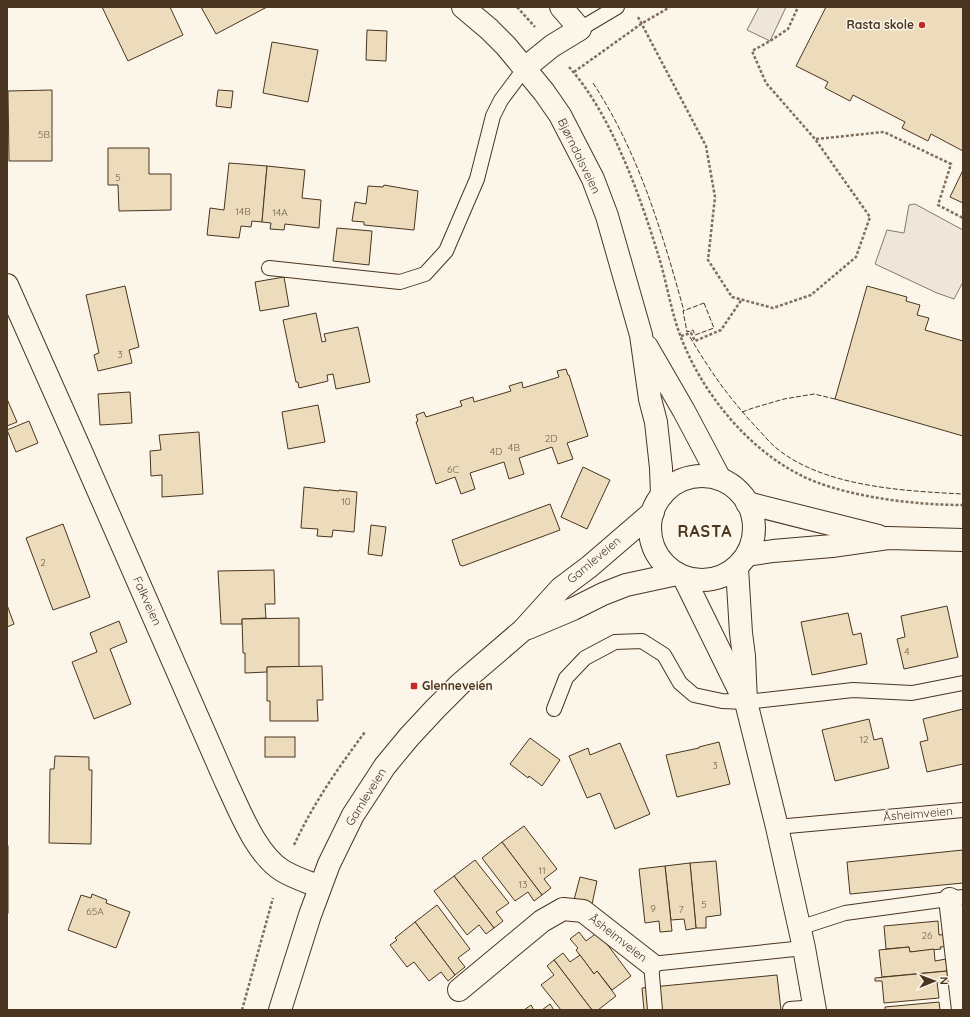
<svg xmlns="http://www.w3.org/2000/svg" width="970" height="1017" font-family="Quicksand,sans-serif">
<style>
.green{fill:#ede6d9;stroke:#887966}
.building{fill:#ecdcbc;stroke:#4a3520}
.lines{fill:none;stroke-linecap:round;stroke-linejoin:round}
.lane-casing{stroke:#4a3520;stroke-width:16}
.street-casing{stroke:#4a3520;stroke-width:24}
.secondary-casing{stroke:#4a3520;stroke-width:24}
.path{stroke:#7f6f5c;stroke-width:2.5;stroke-dasharray:3 2;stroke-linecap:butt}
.lane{stroke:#fbf6e9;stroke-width:14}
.street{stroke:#fbf6e9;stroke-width:22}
.secondary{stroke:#fbf6e9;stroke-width:22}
.fence{stroke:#4a3520;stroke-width:1;stroke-dasharray:5 2;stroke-linecap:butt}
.poi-dot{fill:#c62828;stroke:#fbf6e9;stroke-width:1.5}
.labels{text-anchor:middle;stroke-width:3;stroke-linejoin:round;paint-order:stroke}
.number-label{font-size:10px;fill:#725f47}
.poi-label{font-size:12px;font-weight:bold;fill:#4a3520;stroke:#fbf6e9;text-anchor:end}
.street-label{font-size:12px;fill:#4a3520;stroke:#fbf6e9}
.district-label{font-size:16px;font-weight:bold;letter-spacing:1px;fill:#4a3520;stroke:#fbf6e9}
</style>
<rect width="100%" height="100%" fill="#fbf6e9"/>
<g class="green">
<path d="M 759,7 L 786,7 L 770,41 L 747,30 Z"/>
<path d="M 915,204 L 963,230 L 963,282 L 954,299 L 937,293 L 875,264 L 887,230 L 904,233 L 909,205 Z"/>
</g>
<g class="building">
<path d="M 102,7 L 170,7 L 183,35 L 128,61 Z"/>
<path d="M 201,7 L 267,7 L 216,34 Z"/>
<path d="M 826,7 L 963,7 L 963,151 L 931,134 L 928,141 L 902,128 L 905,122 L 853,95 L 850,101 L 825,88 L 828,82 L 796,66 Z"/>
<path d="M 367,30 L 387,31 L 386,61 L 366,60 Z"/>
<path d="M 272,42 L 318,50 L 308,102 L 263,93 Z"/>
<path d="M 52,90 L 52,161 L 9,161 L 8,91 Z"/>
<path d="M 218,90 L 233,91 L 231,108 L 216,106 Z"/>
<path d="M 108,148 L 149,148 L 149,174 L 171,174 L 171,210 L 119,211 L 118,185 L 108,185 Z"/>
<path d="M 229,163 L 267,166 L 262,222 L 252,221 L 251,227 L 241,226 L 239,238 L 207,235 L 210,208 L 224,210 Z"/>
<path d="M 267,166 L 305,170 L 302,198 L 321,200 L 319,228 L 285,224 L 284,230 L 270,229 L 271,223 L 262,222 Z"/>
<path d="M 963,170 L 963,203 L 950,197 Z"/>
<path d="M 384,185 L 418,191 L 414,230 L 364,225 L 364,222 L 352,221 L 355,202 L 366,204 L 368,186 L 383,187 Z"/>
<path d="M 337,228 L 372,231 L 369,265 L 333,261 Z"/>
<path d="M 284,277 L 289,306 L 260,311 L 255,282 Z"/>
<path d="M 125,286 L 139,347 L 129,350 L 132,363 L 98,371 L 94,355 L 99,353 L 86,295 Z"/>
<path d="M 867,286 L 907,297 L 906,301 L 920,305 L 917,315 L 929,318 L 925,330 L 963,341 L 963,436 L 835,399 Z"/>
<path d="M 316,313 L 322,342 L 326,341 L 324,334 L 358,327 L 370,382 L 336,389 L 333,374 L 327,375 L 328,381 L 299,388 L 298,382 L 296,382 L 283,320 Z"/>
<path d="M 566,369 L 568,375 L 569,375 L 588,436 L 567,443 L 573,459 L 558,464 L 552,447 L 519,458 L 524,474 L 509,479 L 504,462 L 470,473 L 475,489 L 461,494 L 455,477 L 436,484 L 416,422 L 418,421 L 416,415 L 424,412 L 426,417 L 462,406 L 460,401 L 473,397 L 474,402 L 511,391 L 509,386 L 522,382 L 523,388 L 559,377 L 557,371 Z"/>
<path d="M 130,392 L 132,423 L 100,425 L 98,394 Z"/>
<path d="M 7,399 L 17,422 L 7,426 Z"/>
<path d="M 318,405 L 325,442 L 288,449 L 282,412 Z"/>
<path d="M 29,421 L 38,443 L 16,452 L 7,430 Z"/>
<path d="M 199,432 L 203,494 L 162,497 L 162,475 L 151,476 L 150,451 L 161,450 L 159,435 Z"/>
<path d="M 583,467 L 610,480 L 587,529 L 561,517 Z"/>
<path d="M 304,487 L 339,491 L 339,490 L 357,492 L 354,532 L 333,530 L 332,537 L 317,536 L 318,529 L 301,528 Z"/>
<path d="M 550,504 L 560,530 L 463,566 L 460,565 L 452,540 Z"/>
<path d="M 63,524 L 90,597 L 53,610 L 26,538 Z"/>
<path d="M 371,525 L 386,527 L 382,556 L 368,554 Z"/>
<path d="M 274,570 L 275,604 L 265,604 L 266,618 L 242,619 L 242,624 L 221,624 L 218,571 Z"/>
<path d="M 7,605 L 14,624 L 7,627 Z"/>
<path d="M 947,606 L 958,657 L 904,669 L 897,639 L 905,637 L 901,616 Z"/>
<path d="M 848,613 L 853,635 L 861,633 L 867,664 L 812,675 L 801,622 Z"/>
<path d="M 299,618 L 299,667 L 267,667 L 267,672 L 245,673 L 245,653 L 243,653 L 242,619 Z"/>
<path d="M 119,621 L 127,642 L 110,649 L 131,704 L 94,719 L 72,662 L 97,652 L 90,633 Z"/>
<path d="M 322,666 L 323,700 L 317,700 L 318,721 L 270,721 L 270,701 L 267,701 L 267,667 Z"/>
<path d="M 963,709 L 963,764 L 927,772 L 920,742 L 928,740 L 923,719 Z"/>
<path d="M 869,719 L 874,740 L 882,738 L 889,768 L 835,781 L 822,730 Z"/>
<rect x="265" y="737" width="30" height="20"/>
<path d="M 530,738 L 560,760 L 542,786 L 529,776 L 528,778 L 510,764 Z"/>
<path d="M 719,742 L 730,784 L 677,797 L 666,755 L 699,748 L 699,747 Z"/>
<path d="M 620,743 L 650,814 L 615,829 L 600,793 L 587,798 L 569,756 L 588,748 L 590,755 Z"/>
<path d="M 55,756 L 89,757 L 89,770 L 92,770 L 91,844 L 49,843 L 50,769 L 54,769 Z"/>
<path d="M 524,826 L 557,869 L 544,879 L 551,888 L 542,895 L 502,842 Z"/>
<path d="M 502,842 L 542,895 L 534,901 L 528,892 L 515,901 L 482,858 Z"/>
<rect x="7" y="846" width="1" height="67"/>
<path d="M 963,850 L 963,883 L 850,894 L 847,862 Z"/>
<path d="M 475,860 L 509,903 L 496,912 L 503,921 L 494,928 L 454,876 Z"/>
<path d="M 716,861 L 721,915 L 706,917 L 706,928 L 696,928 L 690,863 Z"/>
<path d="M 690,863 L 696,928 L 686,930 L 684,919 L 671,920 L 665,866 Z"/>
<path d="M 665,866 L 672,931 L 660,932 L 659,921 L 645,923 L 639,869 Z"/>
<path d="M 454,876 L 494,928 L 486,934 L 479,925 L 467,935 L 434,891 Z"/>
<path d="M 580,877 L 597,881 L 592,904 L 574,900 Z"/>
<path d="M 92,894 L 107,900 L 106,903 L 130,912 L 116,948 L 68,930 L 81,895 L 91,898 Z"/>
<path d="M 437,905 L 470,949 L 458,958 L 465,967 L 455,975 L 415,922 Z"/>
<path d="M 938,921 L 939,935 L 951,934 L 952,946 L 940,947 L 941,949 L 910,952 L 909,947 L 886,949 L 884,926 Z"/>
<path d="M 415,922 L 455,975 L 448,981 L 441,972 L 429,981 L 414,962 L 407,967 L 390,945 L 397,940 L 395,938 Z"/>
<path d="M 579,932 L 586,941 L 598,932 L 631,976 L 612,990 L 597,971 L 594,974 L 576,950 L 578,948 L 570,939 Z"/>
<path d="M 909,947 L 910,952 L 934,949 L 935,961 L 946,959 L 947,971 L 882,977 L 879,950 Z"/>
<path d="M 563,953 L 570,962 L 580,955 L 594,974 L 597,971 L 616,996 L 598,1010 L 592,1010 L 554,960 Z"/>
<path d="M 554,960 L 592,1010 L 561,1010 L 541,985 L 554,975 L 547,966 Z"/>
<path d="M 947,971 L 948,981 L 937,982 L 939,998 L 884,1003 L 882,981 L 875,981 L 875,978 Z"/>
<path d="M 777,975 L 781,1010 L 644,1010 L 642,988 Z"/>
<path d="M 939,1002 L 940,1010 L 885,1010 L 885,1007 Z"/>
<path d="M 550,1004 L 554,1010 L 542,1010 Z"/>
<path d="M 531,1005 L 534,1010 L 524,1010 Z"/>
</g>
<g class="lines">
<g class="lane-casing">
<g id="lane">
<path d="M 580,29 L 617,7"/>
<path d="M 269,268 L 400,282 L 425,274 L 446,251 L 477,179 L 493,116 L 501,100 L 525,68"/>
<path d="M 554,709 L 566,678 L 585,658 L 615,642 L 642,641 L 664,655 L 680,683 L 694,695 L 722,701 L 746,702 L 853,690 L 912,693 L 963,683"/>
<path d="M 777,827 L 963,810"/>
<path d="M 799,928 L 845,913 L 963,897"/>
<path d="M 790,1009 L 815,1007"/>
<path d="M 655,1010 L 651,964 L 804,948"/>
</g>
</g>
<g class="street-casing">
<g id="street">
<path d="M 525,68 L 552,46 L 580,29 L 561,7"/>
<path d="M 7,285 L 80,449 L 226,782 C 239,809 256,855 283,871 C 295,878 308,882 320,887"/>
<path d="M 737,568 L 741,633 L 744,656 L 746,702 L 777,827 L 804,948 L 815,1010"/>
<path d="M 684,578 L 743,698"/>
<path d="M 950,899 L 963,1010"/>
<path d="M 459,990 L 542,921 L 563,909 L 583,911 L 651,964"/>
</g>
</g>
<g class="secondary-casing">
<g id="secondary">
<path d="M 463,7 L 489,29 L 506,46 L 544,92 L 560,115 L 593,179 L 607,216 L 641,335 L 650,399 L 656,422 L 661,468 L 662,495"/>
<path d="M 647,347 L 684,411 L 720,479"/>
<circle cx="702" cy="528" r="52"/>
<path d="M 747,503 L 878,536"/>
<path d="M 747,555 L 773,551 L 832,546 L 888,538 L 963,540"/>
<path d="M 528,628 L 573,609 L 603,594 L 626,585 L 677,574"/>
<path d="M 280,1010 L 310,915 L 329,864 L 353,815 L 385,766 L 409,737 L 435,709 L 460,684 L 523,630 L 561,588 L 589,567 L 653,512"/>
</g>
</g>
<g class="path">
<path d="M 517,7 L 535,27"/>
<path d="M 638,17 L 706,146 L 715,197 L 708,260 L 732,297 L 773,308 L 811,295 L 856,257 L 870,217 L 815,139 L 766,83 L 752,51 L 770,41 L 788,29 L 798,7"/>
<path d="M 569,67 C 611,114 639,193 658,254 C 665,276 669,300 676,323 C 696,388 751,457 816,482 C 858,498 917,505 963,505"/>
<path d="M 574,72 L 641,24 L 670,7"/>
<path d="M 816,139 L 884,132 L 951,164 L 938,205 L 963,218"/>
<path d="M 681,336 L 691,333 L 695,341 L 721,330 L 742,299"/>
<path d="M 294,845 C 313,804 338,768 365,732"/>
<path d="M 242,1010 L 273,898"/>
</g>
<use href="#lane" class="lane"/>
<use href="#street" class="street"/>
<use href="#secondary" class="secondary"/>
<g class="fence">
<path d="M 593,83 C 639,153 662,232 684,311"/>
<path d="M 704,303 L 714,328 L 695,335 L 693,330 L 687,332 L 683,311 Z"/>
<path d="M 690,337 C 710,371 729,398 756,427 C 762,433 768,441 775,447 C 822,487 904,491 963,494"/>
<path d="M 742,412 L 753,408 L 784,399 L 814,394 L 835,399"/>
</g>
</g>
<g class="poi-dot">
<circle cx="922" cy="25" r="4"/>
<rect x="410" y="682" width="8" height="8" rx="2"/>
</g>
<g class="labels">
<g class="number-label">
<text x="44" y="138">5B</text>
<text x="118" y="181">5</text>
<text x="243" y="215">14B</text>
<text x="280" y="216">14A</text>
<text x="120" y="358">3</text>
<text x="551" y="442">2D</text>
<text x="514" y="451">4B</text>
<text x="496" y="455">4D</text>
<text x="453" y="473">6C</text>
<text x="346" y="505">10</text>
<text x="43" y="566">2</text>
<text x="907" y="655">4</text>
<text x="864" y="743">12</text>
<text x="715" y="769">3</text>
<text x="542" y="874">11</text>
<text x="523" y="888">13</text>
<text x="704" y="908">5</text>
<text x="653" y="912">9</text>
<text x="681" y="913">7</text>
<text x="95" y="915">65A</text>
<text x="927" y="939">26</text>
</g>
<g class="poi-label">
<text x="914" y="29">Rasta skole</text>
<text x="422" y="690" text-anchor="start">Glenneveien</text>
</g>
<g class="street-label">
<text transform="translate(579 156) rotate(64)" y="4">Bjørndalsveien</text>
<text transform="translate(594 560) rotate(-40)" y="4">Gamleveien</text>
<text transform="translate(147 601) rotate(66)" y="4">Falkveien</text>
<text transform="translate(366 797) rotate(-58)" y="4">Gamleveien</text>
<text transform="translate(918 814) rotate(-5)" y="4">Åsheimveien</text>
<text transform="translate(618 938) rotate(38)" y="4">Åsheimveien</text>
</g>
<g class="district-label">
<text x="705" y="537">RASTA</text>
</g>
</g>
<rect width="970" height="1017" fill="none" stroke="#4a3520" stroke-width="16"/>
<g transform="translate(934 981) rotate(89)" stroke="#fbf6e9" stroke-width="3" paint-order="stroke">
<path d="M0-3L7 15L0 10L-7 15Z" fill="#4a3520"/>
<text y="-6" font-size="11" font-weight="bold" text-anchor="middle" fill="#4a3520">N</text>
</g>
</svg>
